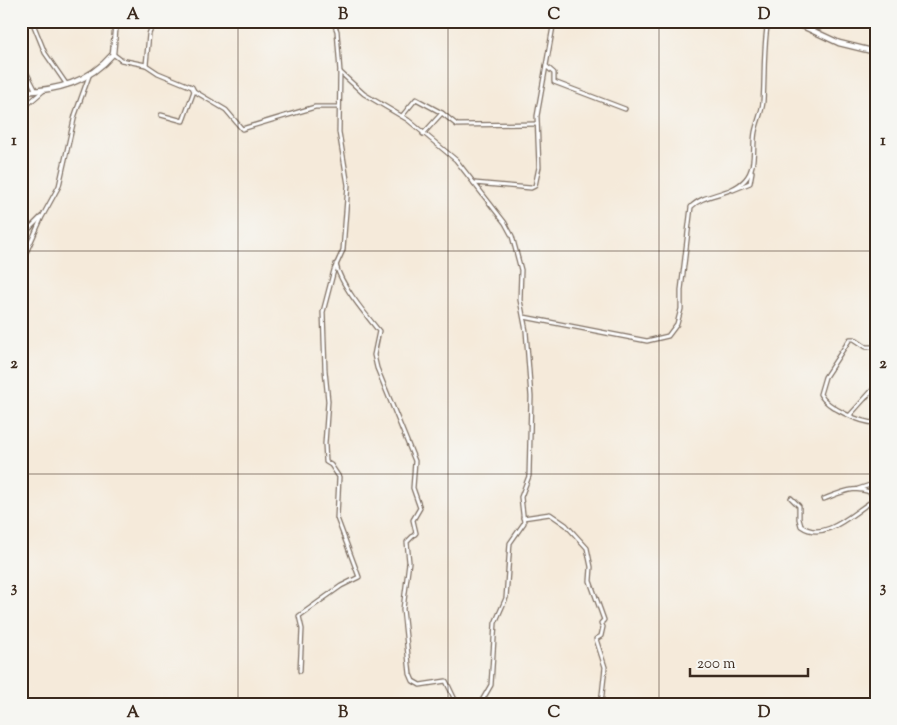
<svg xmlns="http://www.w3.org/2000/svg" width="897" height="725" font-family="'Sorts Mill Goudy',serif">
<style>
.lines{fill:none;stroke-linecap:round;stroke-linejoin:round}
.minor-casing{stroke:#7c6d60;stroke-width:5.5}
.tertiary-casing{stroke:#7c6d60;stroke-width:7}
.minor{stroke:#fff;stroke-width:3}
.tertiary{stroke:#fff;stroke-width:4.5}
.grid{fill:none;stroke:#3b2a1e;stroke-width:1;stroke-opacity:0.55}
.neatline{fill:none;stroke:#3b2a1e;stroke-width:2}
.grid-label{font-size:16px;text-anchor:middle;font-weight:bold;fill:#3b2a1e}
</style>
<rect width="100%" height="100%" fill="#f6f6f2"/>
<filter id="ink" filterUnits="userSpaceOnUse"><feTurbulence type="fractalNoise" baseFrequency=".02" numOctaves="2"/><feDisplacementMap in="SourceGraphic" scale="10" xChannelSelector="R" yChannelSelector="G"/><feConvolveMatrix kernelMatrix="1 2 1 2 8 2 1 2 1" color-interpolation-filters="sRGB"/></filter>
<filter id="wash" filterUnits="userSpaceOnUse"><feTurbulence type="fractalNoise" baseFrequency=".0096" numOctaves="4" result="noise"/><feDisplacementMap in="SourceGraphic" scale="20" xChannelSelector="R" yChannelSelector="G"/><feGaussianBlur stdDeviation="1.12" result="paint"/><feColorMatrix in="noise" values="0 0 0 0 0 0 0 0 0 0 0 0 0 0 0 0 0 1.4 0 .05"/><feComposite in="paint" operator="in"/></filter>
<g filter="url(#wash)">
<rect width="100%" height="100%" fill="#f5eada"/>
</g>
<g filter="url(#ink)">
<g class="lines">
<g class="minor-casing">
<g id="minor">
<path d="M 32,21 L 45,53 L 67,85"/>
<path d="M 113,54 L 121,60 L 146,65 L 158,73 L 192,87 L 194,91 L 183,121 L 161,115"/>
<path d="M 21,62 L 36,91"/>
<path d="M 146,65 L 149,34 L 154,21"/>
<path d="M 546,66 L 554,73 L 554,82 L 625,109"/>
<path d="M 340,72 L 364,94 L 408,120 L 456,160 L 505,223 L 512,236 L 521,270 L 520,300 L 526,331 L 531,397 L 529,476 L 521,497 L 524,523 L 510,543 L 506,598 L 495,623 L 491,685 L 480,704"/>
<path d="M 194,91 L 226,110 L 242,129 L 315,107 L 339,107"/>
<path d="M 21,110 L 43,91"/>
<path d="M 402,116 L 416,99 L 442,113 L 457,125 L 537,124"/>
<path d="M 423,134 L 442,113"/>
<path d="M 474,183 L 531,188 L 535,186 L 539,167 L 537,116 L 554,21"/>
<path d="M 733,190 L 750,183 L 752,172"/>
<path d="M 21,231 L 28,230 L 41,217"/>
<path d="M 21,264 L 42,217 L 59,186 L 75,115 L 89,76"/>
<path d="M 336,264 C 340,284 366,315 379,331 L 374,355 L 377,368 L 415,461 L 413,488 L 420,508 L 413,520 L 416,533 L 407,542 L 409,562 L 403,609 L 410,674 L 413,681 L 420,685 L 446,681 L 457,704"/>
<path d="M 524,317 L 647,341 L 668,336 L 677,324 L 681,309 L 681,290 L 691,207 C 704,193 730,196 745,180 C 757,167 752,147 755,132 C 757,122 762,112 763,102 C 765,75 763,48 768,21"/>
<path d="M 876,347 L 866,347 L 854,339 L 850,339 L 825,377 L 820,394 C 827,408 861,423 876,423"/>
<path d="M 850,415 L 876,386"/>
<path d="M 858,489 L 870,485 L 876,489"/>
<path d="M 791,498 L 799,506 L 799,519 L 801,526 C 826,544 856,509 876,499"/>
<path d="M 824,499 C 842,492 859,483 876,496"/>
<path d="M 523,518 L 550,514 L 566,525 L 587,548 L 591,567 L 590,581 L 604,620 L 601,623 L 603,627 L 601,636 L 596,639 L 605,667 L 601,704"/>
<path d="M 300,671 L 302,629 L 299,616 L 341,586 L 359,577 L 337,518 L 339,477 L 331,465 L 326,462 L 325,444 L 328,401 L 325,370 L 323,312 L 334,270 L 343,250 L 348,185 L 339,132 L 340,72 L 337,31 L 333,21"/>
</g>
</g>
<g class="tertiary-casing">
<g id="tertiary">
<path d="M 792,21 L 839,43 L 876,52"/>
<path d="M 21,92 C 58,90 88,83 113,54 L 116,21"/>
</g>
</g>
<use href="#minor" class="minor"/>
<use href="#tertiary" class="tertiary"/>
</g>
</g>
<path class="grid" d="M 238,21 L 238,704M 448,21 L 448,704M 659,21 L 659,704M 21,251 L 876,251M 21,474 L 876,474"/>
<rect width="897" height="725" fill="none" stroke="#f6f6f2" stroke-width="55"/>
<path d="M690 668v8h118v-8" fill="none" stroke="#3b2a1e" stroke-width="2.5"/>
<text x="697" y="668" font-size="15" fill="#3b2a1e" stroke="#f6f6f2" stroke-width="4" paint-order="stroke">200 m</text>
<rect x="28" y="28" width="842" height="670" class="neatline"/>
<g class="grid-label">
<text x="133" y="19">A</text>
<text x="343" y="19">B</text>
<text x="554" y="19">C</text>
<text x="764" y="19">D</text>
<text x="14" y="145">1</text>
<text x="883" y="145">1</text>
<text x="14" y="368">2</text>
<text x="883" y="368">2</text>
<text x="14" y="592">3</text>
<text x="883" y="592">3</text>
<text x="133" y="717">A</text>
<text x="343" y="717">B</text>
<text x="554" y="717">C</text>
<text x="764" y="717">D</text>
</g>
</svg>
